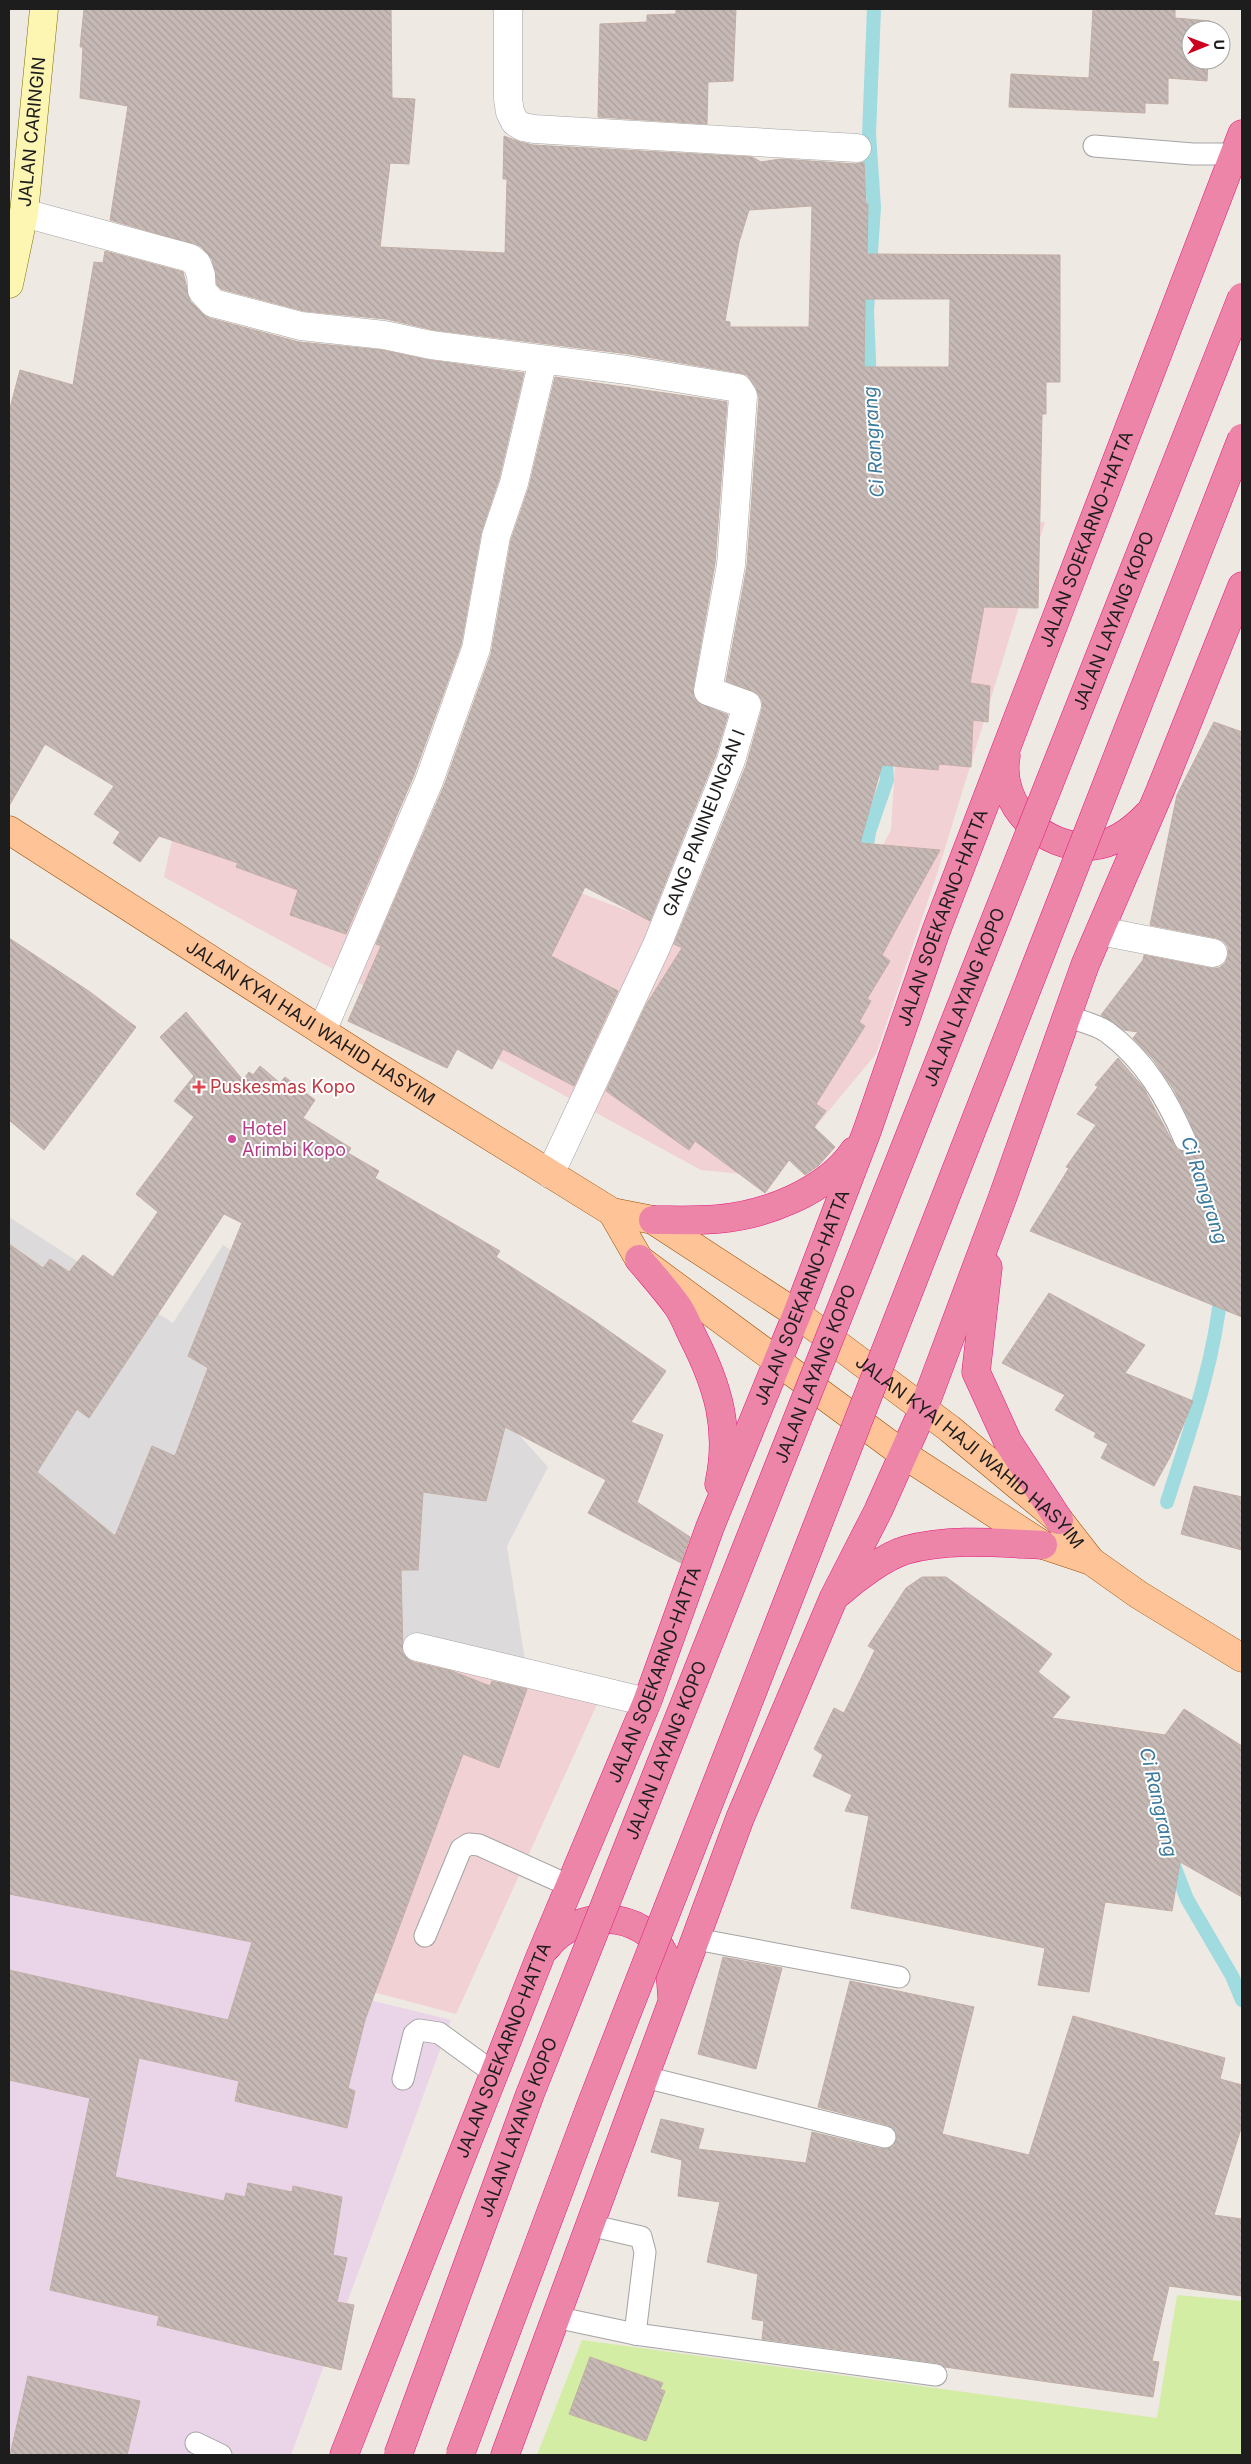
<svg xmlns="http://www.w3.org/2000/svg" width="1251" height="2464" font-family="Inter,sans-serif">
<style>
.residential{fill:#dcdada}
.commercial{fill:#f1d1d4}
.industrial{fill:#e9d4e8}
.grass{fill:#d3eda5}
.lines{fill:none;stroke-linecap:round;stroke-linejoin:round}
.stream{stroke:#a0dbe0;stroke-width:14}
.building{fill:url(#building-back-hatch);stroke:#c2ada4;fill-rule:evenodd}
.lane-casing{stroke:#a4a4a4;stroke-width:23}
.street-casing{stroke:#a4a4a4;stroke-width:29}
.secondary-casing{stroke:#797400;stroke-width:29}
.primary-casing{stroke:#974e00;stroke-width:29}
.highway-casing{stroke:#e4197d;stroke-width:29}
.lane{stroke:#fff;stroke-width:21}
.street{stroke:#fff;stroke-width:28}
.secondary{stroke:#fdf6b3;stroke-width:28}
.primary{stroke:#ffc398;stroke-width:28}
.highway{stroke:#ec85a8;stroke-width:28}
.highway-bridge-casing{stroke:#e4197d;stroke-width:29;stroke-linecap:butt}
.highway-bridge{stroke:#ec85a8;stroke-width:28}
.health-dot{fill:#e0444e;stroke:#fff;stroke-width:2}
.hotel-dot{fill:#d1479c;stroke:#fff;stroke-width:2}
.labels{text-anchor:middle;stroke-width:4;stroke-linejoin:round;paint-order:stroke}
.street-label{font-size:18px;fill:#1d1d1d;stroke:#fff}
.health-label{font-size:18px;fill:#be3a42;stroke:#fff;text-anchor:start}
.hotel-label{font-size:18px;fill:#b23c85;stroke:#fff;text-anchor:start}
.water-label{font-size:19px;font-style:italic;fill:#3c7a9b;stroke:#fff}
</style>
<defs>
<pattern id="building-back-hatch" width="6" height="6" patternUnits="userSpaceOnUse" patternTransform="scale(1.25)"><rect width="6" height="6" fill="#c7bab6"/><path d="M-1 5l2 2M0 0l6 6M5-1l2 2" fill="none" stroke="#aa9f9c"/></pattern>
</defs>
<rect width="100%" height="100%" fill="#efe9e3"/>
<path class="residential" d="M 9,1217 L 173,1323 L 223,1245 L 437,1386 L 520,1436 L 548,1467 L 507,1546 L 527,1673 L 351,1645 L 178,1646 L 9,1587 Z"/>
<g class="commercial">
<path d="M 1045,522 L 938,871 L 876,1054 L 802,1143 L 761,1176 L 701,1170 L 164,877 L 199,718 L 316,788 L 423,835 L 523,871 L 811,981 L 891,830 L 910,530 Z"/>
<path d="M 357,1648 L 599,1700 L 456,2014 L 279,1967 Z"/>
</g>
<path class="industrial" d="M 9,1596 L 169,1648 L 314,1778 L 268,1975 L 451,2020 L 291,2455 L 9,2455 Z"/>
<path class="grass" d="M 1177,2295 L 1242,2301 L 1242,2455 L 537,2455 L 582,2340 L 1157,2418 Z"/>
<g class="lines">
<g class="stream">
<path d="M 870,385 L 867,311 L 874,207 L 869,134 L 874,9"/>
<path d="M 864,862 L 869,832 L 887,780 L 885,747"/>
<path d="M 1167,1502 C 1189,1433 1214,1364 1221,1291"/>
<path d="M 1171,1858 L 1187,1899 L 1232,1976 L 1242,2000"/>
</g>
</g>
<g class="building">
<path d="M 84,9 L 391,9 L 392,98 L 415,99 L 409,164 L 390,163 L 380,247 L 505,253 L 507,179 L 503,179 L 504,136 L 520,142 L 533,145 L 752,157 L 761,162 L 780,159 L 856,164 L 864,162 L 866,204 L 868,204 L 867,254 L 1060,255 L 1060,382 L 1046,382 L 1046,414 L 1042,414 L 1038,608 L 984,607 L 970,683 L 990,686 L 988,722 L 973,720 L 971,767 L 939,764 L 938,770 L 882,765 L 860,843 L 940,850 L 882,955 L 890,961 L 867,999 L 871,1001 L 859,1022 L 865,1026 L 816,1104 L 826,1111 L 814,1127 L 835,1147 L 818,1166 L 805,1175 L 789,1160 L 765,1193 L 695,1141 L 689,1150 L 606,1091 L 646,1005 L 682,948 L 674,944 L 746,766 L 762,709 L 762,701 L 758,694 L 726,681 L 747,566 L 759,397 L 756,388 L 747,375 L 740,373 L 629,354 L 434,330 L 386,319 L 304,311 L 221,289 L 217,285 L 212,259 L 200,246 L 110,220 L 128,106 L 80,98 L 83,47 L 80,47 ZM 812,206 L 809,327 L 730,327 L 730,322 L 725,321 L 739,242 L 749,210 ZM 865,299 L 950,299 L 949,367 L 864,367 Z"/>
<path d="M 676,9 L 736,9 L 733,81 L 708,82 L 707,124 L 598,117 L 600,24 L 647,22 L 647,15 L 676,14 Z"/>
<path d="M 1093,9 L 1175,9 L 1175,18 L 1210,21 L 1210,30 L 1191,30 L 1191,60 L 1208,60 L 1207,81 L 1168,78 L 1168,104 L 1145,103 L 1145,113 L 1009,107 L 1011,74 L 1089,78 Z"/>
<path d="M 105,251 L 183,272 L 190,301 L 209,318 L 299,342 L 382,350 L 429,360 L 524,373 L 499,479 L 481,533 L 461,645 L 414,775 L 346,934 L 290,915 L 298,890 L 236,867 L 238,863 L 159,836 L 140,862 L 113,843 L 120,832 L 94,814 L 114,786 L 45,744 L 9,806 L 9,412 L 20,370 L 73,385 L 94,262 L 103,263 Z"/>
<path d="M 555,377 L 727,402 L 715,563 L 693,689 L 697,702 L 728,715 L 716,755 L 650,921 L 585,887 L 551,956 L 618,991 L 574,1086 L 503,1049 L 492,1069 L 457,1049 L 447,1068 L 348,1021 L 381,946 L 376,944 L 444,786 L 491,654 L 511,540 L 529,487 Z"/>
<path d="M 1214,722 L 1242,732 L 1242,1317 L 1030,1231 L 1069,1168 L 1066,1167 L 1096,1125 L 1077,1114 L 1098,1087 L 1095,1085 L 1118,1058 L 1143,1087 L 1177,1150 L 1190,1152 L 1197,1142 L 1189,1119 L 1173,1088 L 1153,1059 L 1133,1038 L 1138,1032 L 1124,1030 L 1101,1015 L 1143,960 L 1144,955 L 1210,968 L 1219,968 L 1225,963 L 1228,956 L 1228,947 L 1223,941 L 1216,938 L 1150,925 L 1177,795 Z"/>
<path d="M 9,938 L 90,992 L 136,1027 L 44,1150 L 9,1120 Z"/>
<path d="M 186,1012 L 243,1080 L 249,1072 L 253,1075 L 260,1066 L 280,1083 L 285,1077 L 315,1100 L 303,1118 L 351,1148 L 348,1153 L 379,1171 L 375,1178 L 500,1251 L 496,1257 L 589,1317 L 666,1371 L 631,1422 L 663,1435 L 637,1502 L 690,1537 L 681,1563 L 588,1513 L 606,1480 L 505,1427 L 486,1501 L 423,1492 L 418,1570 L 401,1570 L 403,1653 L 413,1662 L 452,1671 L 490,1686 L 492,1681 L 527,1689 L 499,1768 L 463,1754 L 365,2020 L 348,2088 L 355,2091 L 347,2128 L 235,2101 L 239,2081 L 139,2058 L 115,2177 L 224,2201 L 226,2193 L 245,2197 L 248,2183 L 292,2192 L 293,2186 L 342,2197 L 333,2255 L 347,2258 L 337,2302 L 354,2305 L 341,2370 L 157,2325 L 159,2316 L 50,2290 L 90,2098 L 9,2080 L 9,1970 L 228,2020 L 252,1942 L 9,1894 L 9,1244 L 43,1268 L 50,1259 L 69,1272 L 83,1255 L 113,1277 L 158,1212 L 136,1194 L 194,1117 L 174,1101 L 194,1076 L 160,1037 ZM 224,1214 L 242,1223 L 188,1356 L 208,1368 L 175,1456 L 152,1446 L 115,1536 L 37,1472 L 77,1409 L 89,1418 Z"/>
<path d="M 1049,1293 L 1145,1345 L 1125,1373 L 1193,1401 L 1170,1457 L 1154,1486 L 1101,1458 L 1108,1444 L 1094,1437 L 1096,1433 L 1055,1410 L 1065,1395 L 1002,1363 Z"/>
<path d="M 1194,1486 L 1242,1497 L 1242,1550 L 1181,1534 Z"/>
<path d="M 922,1577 L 946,1577 L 1052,1654 L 1038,1672 L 1070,1697 L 1052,1718 L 1165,1735 L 1184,1709 L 1242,1746 L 1242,1897 L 1180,1862 L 1172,1911 L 1105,1902 L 1089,1992 L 1038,1985 L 1045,1948 L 851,1908 L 869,1816 L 845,1811 L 852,1795 L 813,1776 L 823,1755 L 814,1749 L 834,1708 L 844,1713 L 875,1650 L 868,1646 L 906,1588 Z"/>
<path d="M 723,1957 L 782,1968 L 756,2069 L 698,2054 Z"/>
<path d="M 850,1981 L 974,2007 L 942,2134 L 1029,2155 L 1073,2016 L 1225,2058 L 1220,2079 L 1242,2085 L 1242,2125 L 1214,2215 L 1242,2219 L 1242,2296 L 1169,2286 L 1152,2361 L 1159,2362 L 1153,2397 L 945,2367 L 938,2363 L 762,2339 L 764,2321 L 752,2319 L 758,2274 L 707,2262 L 720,2202 L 678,2196 L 682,2160 L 651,2152 L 661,2119 L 704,2129 L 698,2149 L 806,2163 L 812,2132 L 882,2149 L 894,2146 L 897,2134 L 888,2125 L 818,2107 Z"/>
<path d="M 590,2357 L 663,2383 L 660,2389 L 665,2391 L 646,2441 L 569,2414 Z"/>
<path d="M 28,2376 L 140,2401 L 127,2455 L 10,2455 Z"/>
</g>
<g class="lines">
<g class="lane-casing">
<g id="lane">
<path d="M 1094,146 L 1193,154 L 1235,154"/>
<path d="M 1067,1016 C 1079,1021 1096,1024 1107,1032 C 1144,1059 1167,1098 1185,1140"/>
<path d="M 425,1936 L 461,1849 L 469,1844 L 479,1845 L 570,1886"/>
<path d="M 696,1939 L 899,1977"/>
<path d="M 645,2077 L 885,2137"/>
<path d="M 403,2079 L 414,2034 L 419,2030 L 439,2033 L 494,2073"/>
<path d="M 589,2225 L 641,2237 L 645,2252 L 635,2334"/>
<path d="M 555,2317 L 635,2334 L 936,2375"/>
<path d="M 196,2443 L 221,2455"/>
</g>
</g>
<g class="street-casing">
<g id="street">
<path d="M 508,9 L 508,99 L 510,112 L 515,122 L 523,127 L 534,129 L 857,148"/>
<path d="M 24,213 L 190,258 L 197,264 L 201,275 L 202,291 L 213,303 L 301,326 L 384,335 L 431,345 L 627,370 L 738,388 L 743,396 L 731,565 L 708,691 L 747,705 L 731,760 L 657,945 L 550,1174"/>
<path d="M 1100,931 L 1213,953"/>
<path d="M 322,1031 L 429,781 L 476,649 L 496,536 L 514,483 L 543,360"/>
<path d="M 417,1647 L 647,1702"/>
</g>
</g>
<g class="secondary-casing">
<g id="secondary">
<path id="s1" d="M 9,284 L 24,213 L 44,9"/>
</g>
</g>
<g class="primary-casing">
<g id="primary">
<path id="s2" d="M 9,830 L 367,1060 L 612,1212 L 653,1220 L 797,1314 L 950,1429 L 1059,1520 L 1091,1561"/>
<path d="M 612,1212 L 639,1259 L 903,1454 L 1043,1545 L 1091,1561 L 1139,1595 L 1242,1658"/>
</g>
</g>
<g class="highway-casing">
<g id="highway">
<path d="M 1006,756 C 997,806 1044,850 1092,846 C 1115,844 1133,830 1148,814"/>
<path d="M 653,1220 C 674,1220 696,1221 718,1219 C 765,1215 826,1192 854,1151"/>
<path d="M 639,1259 C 652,1275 666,1290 678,1307 C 684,1316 688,1327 693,1337 C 718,1386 731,1429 719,1484"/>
<path d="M 988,1267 L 976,1372 L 1008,1442 L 1059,1520"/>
<path d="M 839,1593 C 855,1579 885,1556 906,1550 C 951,1538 998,1543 1043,1545"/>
<path d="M 547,1947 C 576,1908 644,1909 665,1956 C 671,1970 671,1983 672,1997"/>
<path id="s3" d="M 344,2455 L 540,1957 L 647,1702 L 710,1527 L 797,1314 L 867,1131 L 936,931 L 1242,134"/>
<path d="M 505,2455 L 740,1818 L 834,1597 L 878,1511 L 923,1410 L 1002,1199 L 1085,965 L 1160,791 L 1242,586"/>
</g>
</g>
<use href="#lane" class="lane"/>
<use href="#street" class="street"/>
<use href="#secondary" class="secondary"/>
<use href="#primary" class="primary"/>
<use href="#highway" class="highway"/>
<g class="highway-bridge-casing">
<g id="highway-bridge">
<path id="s4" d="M 398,2455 L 530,2094 L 1242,297"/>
<path d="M 460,2455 L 591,2105 L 1242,438"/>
</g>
</g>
<use href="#highway-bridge" class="highway-bridge"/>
</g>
<path class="health-dot" d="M196.5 1079.5h5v5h5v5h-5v5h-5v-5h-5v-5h5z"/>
<circle class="hotel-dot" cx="232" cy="1139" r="5"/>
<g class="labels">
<g class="street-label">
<text dy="6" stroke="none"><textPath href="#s1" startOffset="154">JALAN CARINGIN</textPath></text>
<text dy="6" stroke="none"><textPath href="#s3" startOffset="2055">JALAN SOEKARNO-HATTA</textPath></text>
<text dy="6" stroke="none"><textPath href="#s4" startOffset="1969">JALAN LAYANG KOPO</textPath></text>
<text transform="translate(704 823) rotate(-69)" y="6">GANG PANINEUNGAN I</text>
<text dy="6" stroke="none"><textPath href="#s3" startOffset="1650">JALAN SOEKARNO-HATTA</textPath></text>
<text dy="6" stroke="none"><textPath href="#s4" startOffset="1564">JALAN LAYANG KOPO</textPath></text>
<text dy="6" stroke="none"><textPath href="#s2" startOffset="358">JALAN KYAI HAJI WAHID HASYIM</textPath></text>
<text dy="6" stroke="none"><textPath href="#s3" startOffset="1245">JALAN SOEKARNO-HATTA</textPath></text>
<text dy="6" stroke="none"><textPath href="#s4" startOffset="1159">JALAN LAYANG KOPO</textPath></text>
<text dy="6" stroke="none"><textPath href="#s2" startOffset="1149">JALAN KYAI HAJI WAHID HASYIM</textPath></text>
<text dy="6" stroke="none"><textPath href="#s3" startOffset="840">JALAN SOEKARNO-HATTA</textPath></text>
<text dy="6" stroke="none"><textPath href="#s4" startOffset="754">JALAN LAYANG KOPO</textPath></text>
<text dy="6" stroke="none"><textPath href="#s3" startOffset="435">JALAN SOEKARNO-HATTA</textPath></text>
<text dy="6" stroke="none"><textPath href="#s4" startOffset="349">JALAN LAYANG KOPO</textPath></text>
</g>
<g class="health-label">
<text x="210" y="1093">Puskesmas Kopo</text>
</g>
<g class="hotel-label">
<text x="242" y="1135">Hotel<tspan x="242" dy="21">Arimbi Kopo</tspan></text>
</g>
<g class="water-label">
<text transform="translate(873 442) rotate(-94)" y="7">Ci Rangrang</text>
<text transform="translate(1205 1190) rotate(72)" y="7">Ci Rangrang</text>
<text transform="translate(1159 1802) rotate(77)" y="7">Ci Rangrang</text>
</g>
</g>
<rect width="1251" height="2464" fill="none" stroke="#1d1d1d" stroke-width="20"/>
<g transform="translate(1206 45) rotate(89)"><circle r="24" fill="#ffffff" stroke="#a5a5a5"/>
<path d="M0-4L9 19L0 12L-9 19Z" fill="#cb001e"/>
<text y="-8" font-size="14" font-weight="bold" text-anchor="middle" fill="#1d1d1d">U</text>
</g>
</svg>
